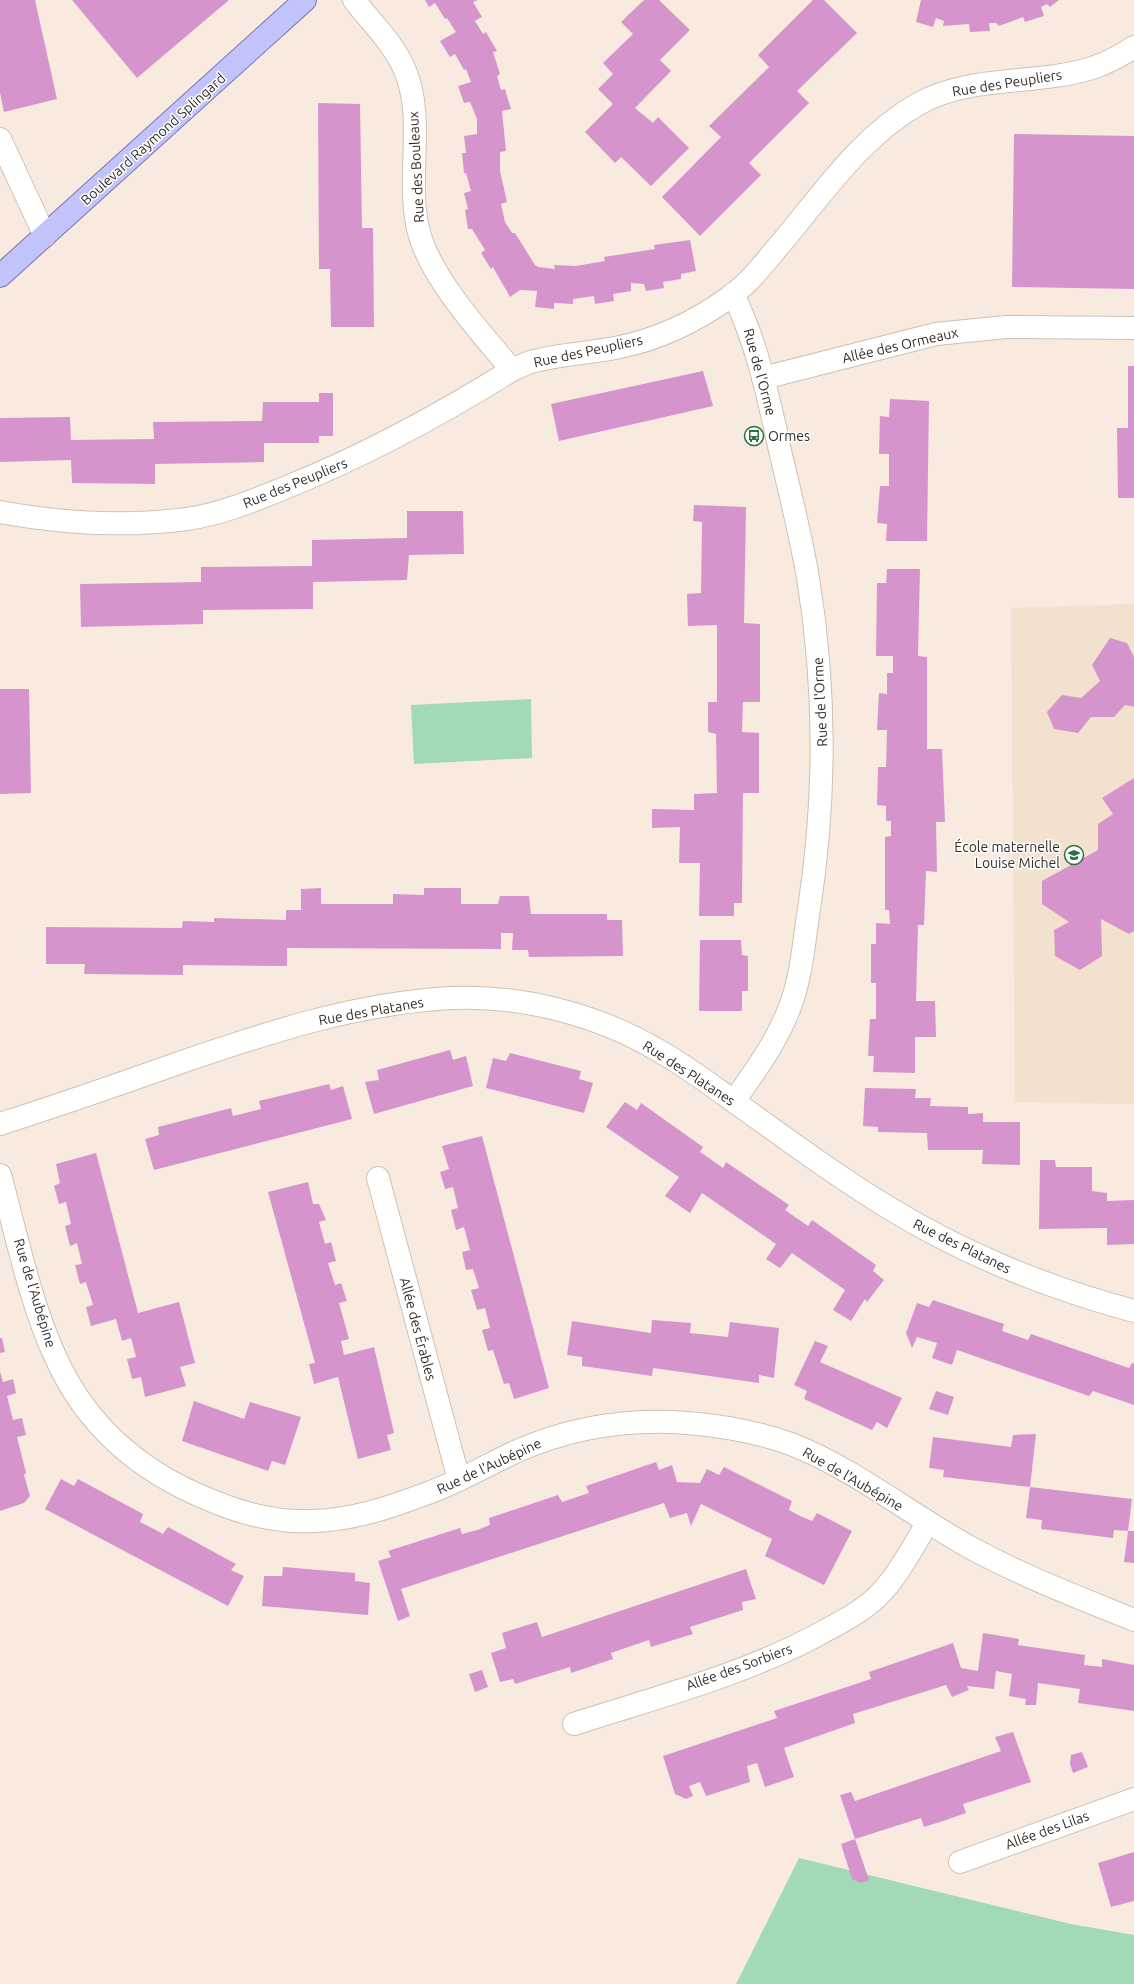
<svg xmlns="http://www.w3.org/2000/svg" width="1134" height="1984" font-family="Ubuntu,sans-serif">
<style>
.education{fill:#f1e1ce}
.green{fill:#a2d9b7}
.building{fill:#d595cc}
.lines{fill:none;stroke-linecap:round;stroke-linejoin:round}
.minor-casing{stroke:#cec1b6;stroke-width:24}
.major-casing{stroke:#7674b0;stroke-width:24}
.minor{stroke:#fff;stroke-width:22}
.major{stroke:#c3c3fb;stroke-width:22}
.labels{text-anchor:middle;stroke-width:3;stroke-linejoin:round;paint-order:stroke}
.street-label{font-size:14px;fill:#322d29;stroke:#fff}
.poi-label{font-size:14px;fill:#322d29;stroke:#fff;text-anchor:start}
</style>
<rect width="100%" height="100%" fill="#f8eadf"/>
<path class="education" d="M 1134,604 L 1134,1104 L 1015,1102 L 1011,608 Z"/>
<g class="green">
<path d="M 531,699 L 532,758 L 414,764 L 411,705 Z"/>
<path d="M 799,1858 L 1071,1924 L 1134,1935 L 1134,1984 L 736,1984 Z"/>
</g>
<g class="building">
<path d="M 0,0 L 35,0 L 57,99 L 4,112 L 0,93 Z"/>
<path d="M 72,0 L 229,0 L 137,78 Z"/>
<path d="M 425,0 L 478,0 L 473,2 L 482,17 L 475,21 L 483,34 L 486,32 L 497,51 L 493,52 L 500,74 L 497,76 L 501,90 L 505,89 L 511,109 L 502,111 L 506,151 L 500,152 L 500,171 L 507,202 L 501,204 L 505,222 L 512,233 L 515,233 L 535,265 L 538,267 L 555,269 L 554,265 L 576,266 L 605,261 L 604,257 L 655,249 L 654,245 L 690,240 L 696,271 L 681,274 L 681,279 L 663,282 L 664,288 L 646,291 L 644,284 L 631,283 L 631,291 L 613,294 L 614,301 L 595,304 L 594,296 L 573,299 L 573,304 L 554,303 L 554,309 L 535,307 L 537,291 L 520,290 L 510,297 L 493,267 L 491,269 L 481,253 L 485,250 L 472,229 L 468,229 L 465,210 L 468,209 L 464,193 L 471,191 L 466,173 L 464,173 L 462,153 L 466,153 L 464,136 L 477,134 L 477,119 L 470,102 L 464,103 L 458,86 L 471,82 L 466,69 L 464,70 L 455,54 L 450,57 L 440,41 L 456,32 L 447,18 L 445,19 L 435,3 L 429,7 Z"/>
<path d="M 644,0 L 659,0 L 690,30 L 660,60 L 671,71 L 635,108 L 653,123 L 658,117 L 689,148 L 651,186 L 621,157 L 615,163 L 585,132 L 613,104 L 598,89 L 613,74 L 603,63 L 633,34 L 621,22 Z"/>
<path d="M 813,0 L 824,0 L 857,33 L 797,91 L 809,103 L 749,163 L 761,175 L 700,236 L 662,197 L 721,137 L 709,126 L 769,67 L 758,55 Z"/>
<path d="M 921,0 L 1059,0 L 1050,7 L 1047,4 L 1041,7 L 1044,16 L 1025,22 L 1023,17 L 999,26 L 996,23 L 989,23 L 990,31 L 970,32 L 969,24 L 943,26 L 944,21 L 936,18 L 933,27 L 916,22 Z"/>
<path d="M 318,103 L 360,104 L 362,228 L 373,228 L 374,327 L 331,327 L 330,269 L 319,269 Z"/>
<path d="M 1014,134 L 1134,136 L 1134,289 L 1012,287 Z"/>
<path d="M 1128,366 L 1134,366 L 1134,498 L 1118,498 L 1117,428 L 1128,428 Z"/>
<path d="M 703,371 L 713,406 L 559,441 L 551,404 Z"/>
<path d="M 319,393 L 333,393 L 333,436 L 319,436 L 319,443 L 264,443 L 264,462 L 155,464 L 155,484 L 72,483 L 71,460 L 0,462 L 0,418 L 70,417 L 71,440 L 154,439 L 153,422 L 262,421 L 263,402 L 319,402 Z"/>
<path d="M 890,399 L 929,401 L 927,541 L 886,541 L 887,524 L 877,523 L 880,486 L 889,486 L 889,454 L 879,454 L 880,416 L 889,417 Z"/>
<path d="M 694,505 L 746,507 L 744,623 L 760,624 L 760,702 L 743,702 L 742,732 L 759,733 L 759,793 L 743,793 L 742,903 L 734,903 L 734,916 L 699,916 L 700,863 L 679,863 L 680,827 L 652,828 L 652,809 L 694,810 L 694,794 L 717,793 L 716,734 L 708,732 L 708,702 L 717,702 L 717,625 L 688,626 L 687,594 L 701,593 L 702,522 L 693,521 Z"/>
<path d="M 407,511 L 463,511 L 464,554 L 409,555 L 407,580 L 313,582 L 313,609 L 203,610 L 203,624 L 81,627 L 80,584 L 201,582 L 201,567 L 312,566 L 312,540 L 407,538 Z"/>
<path d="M 887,569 L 920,569 L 918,656 L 927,657 L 927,749 L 942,749 L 945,822 L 936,822 L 937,872 L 926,871 L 924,925 L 918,925 L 916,1001 L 935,1001 L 936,1037 L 915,1037 L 915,1073 L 873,1072 L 874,1056 L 868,1056 L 870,1019 L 876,1019 L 876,983 L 871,983 L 871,944 L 876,944 L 876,923 L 890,924 L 889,910 L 885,910 L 885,837 L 891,836 L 891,821 L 886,821 L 886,806 L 877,805 L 878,767 L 886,767 L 887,730 L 877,730 L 879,693 L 887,694 L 887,673 L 893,673 L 893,656 L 876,656 L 877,583 L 886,583 Z"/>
<path d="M 1110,638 L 1127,643 L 1134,657 L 1134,707 L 1125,705 L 1114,717 L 1091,717 L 1078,733 L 1054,729 L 1047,712 L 1062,695 L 1081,698 L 1100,681 L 1092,665 Z"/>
<path d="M 0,689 L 29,689 L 31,793 L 0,794 Z"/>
<path d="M 1134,778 L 1134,931 L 1129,934 L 1101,919 L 1102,956 L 1080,970 L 1055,956 L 1054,930 L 1069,922 L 1042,904 L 1042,881 L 1098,850 L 1098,824 L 1113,814 L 1102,798 Z"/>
<path d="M 321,888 L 321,904 L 393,904 L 393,894 L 424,895 L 424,888 L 461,888 L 461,904 L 498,904 L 500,896 L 529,896 L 531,914 L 607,914 L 607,920 L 622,920 L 623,956 L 529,957 L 528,950 L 512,950 L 513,933 L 501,933 L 501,949 L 287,948 L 287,966 L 183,965 L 183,975 L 84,974 L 85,964 L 46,964 L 46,927 L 182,928 L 183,921 L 214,922 L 214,918 L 286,920 L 286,910 L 301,910 L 301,889 Z"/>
<path d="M 700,940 L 741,940 L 742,955 L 748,956 L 748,991 L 742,991 L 742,1011 L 699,1011 Z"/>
<path d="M 450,1050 L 453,1060 L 466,1056 L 473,1086 L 374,1114 L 365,1082 L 379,1080 L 377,1070 Z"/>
<path d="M 510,1053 L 581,1071 L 579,1079 L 593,1083 L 584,1113 L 486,1088 L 493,1058 L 506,1061 Z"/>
<path d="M 329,1084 L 331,1090 L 343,1086 L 352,1119 L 154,1170 L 145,1139 L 159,1135 L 158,1127 L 231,1108 L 233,1116 L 261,1109 L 259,1101 Z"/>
<path d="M 865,1088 L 916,1089 L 915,1098 L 931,1098 L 930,1106 L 968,1107 L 968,1114 L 983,1113 L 983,1122 L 1020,1122 L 1020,1165 L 982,1164 L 983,1150 L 928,1150 L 927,1133 L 878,1132 L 878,1127 L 863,1126 Z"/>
<path d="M 625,1102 L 637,1110 L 641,1103 L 703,1147 L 700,1152 L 709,1158 L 723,1168 L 726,1162 L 789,1205 L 785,1210 L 808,1226 L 812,1220 L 876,1265 L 873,1271 L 884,1280 L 867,1302 L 865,1299 L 851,1321 L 833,1310 L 845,1290 L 792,1253 L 780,1268 L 766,1259 L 776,1244 L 702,1193 L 690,1213 L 665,1196 L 679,1177 L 606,1127 Z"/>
<path d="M 482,1136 L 549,1388 L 514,1399 L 509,1383 L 504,1384 L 493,1350 L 488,1351 L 482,1330 L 490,1328 L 485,1308 L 477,1310 L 471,1290 L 479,1288 L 473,1269 L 466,1270 L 462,1252 L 470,1250 L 464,1227 L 456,1230 L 451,1210 L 458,1208 L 453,1187 L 445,1189 L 440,1172 L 449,1169 L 442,1146 Z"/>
<path d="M 96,1153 L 138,1313 L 179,1302 L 195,1363 L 180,1367 L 186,1386 L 145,1397 L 141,1377 L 132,1379 L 127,1359 L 136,1357 L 131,1338 L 122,1341 L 116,1319 L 91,1326 L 86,1307 L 93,1305 L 86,1282 L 80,1284 L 75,1265 L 82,1264 L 77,1243 L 70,1246 L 65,1226 L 71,1224 L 66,1202 L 59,1204 L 54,1186 L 60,1183 L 56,1164 Z"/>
<path d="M 1040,1160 L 1055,1160 L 1056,1167 L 1092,1167 L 1092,1191 L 1107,1193 L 1107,1201 L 1134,1200 L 1134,1244 L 1107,1245 L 1107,1228 L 1039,1229 Z"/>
<path d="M 308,1182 L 313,1204 L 319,1204 L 326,1220 L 319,1222 L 325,1244 L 331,1242 L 336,1261 L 328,1263 L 335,1285 L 341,1283 L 347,1301 L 339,1303 L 349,1339 L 341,1341 L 344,1355 L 374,1347 L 394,1433 L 387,1435 L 391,1450 L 358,1459 L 338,1377 L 314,1384 L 309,1364 L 315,1363 L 268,1192 Z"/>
<path d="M 933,1300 L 1004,1324 L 1002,1331 L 1028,1340 L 1031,1334 L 1129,1368 L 1132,1363 L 1134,1364 L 1134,1405 L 1093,1391 L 1089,1396 L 957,1350 L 952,1365 L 932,1358 L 937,1343 L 917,1337 L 912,1348 L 906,1333 L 917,1303 L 929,1307 Z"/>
<path d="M 652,1320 L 691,1323 L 690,1333 L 728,1337 L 730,1322 L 779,1328 L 774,1378 L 759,1375 L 759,1383 L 653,1368 L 652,1376 L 582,1366 L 582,1357 L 567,1355 L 572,1321 L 651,1333 Z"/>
<path d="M 0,1338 L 2,1338 L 5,1352 L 0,1353 Z"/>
<path d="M 815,1341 L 828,1346 L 820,1362 L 902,1398 L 887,1428 L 877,1422 L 872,1430 L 804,1399 L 807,1391 L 794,1385 Z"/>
<path d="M 0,1371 L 3,1382 L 13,1379 L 16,1393 L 7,1396 L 13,1420 L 22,1418 L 26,1435 L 17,1437 L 26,1473 L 24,1475 L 30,1496 L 24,1503 L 0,1511 Z"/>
<path d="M 936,1391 L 954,1397 L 948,1415 L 929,1409 Z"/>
<path d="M 194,1401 L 244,1419 L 250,1402 L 301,1417 L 285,1465 L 272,1461 L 268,1471 L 182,1441 Z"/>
<path d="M 1036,1434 L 1030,1487 L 943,1477 L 944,1470 L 929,1468 L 933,1437 L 1011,1447 L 1013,1435 Z"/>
<path d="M 656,1462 L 659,1470 L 672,1465 L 677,1482 L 700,1483 L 707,1469 L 719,1475 L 724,1467 L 792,1501 L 789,1510 L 800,1516 L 812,1521 L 817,1513 L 852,1531 L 824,1585 L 765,1556 L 772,1539 L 701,1504 L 691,1526 L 687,1513 L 670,1518 L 664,1503 L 401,1589 L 410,1616 L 398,1621 L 378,1561 L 391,1557 L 388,1551 L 460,1528 L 462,1534 L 477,1530 L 490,1525 L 489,1518 L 558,1495 L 562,1502 L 589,1493 L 586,1486 Z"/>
<path d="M 61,1479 L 74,1486 L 78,1479 L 143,1514 L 140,1522 L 154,1529 L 163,1534 L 168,1527 L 236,1564 L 231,1570 L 244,1576 L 228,1606 L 45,1509 Z"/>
<path d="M 1030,1487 L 1132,1499 L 1128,1531 L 1114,1530 L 1113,1538 L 1041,1529 L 1042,1520 L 1026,1518 Z"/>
<path d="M 1128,1531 L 1134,1531 L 1134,1563 L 1124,1562 Z"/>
<path d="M 283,1567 L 355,1573 L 355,1581 L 370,1583 L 368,1615 L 262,1606 L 264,1576 L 282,1576 Z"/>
<path d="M 746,1569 L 756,1599 L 742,1602 L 743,1610 L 690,1627 L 693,1634 L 651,1647 L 649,1640 L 611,1653 L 613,1659 L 571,1673 L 570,1667 L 515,1684 L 513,1679 L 500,1682 L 491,1653 L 506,1648 L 502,1633 L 537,1622 L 542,1637 Z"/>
<path d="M 983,1633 L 1019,1639 L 1018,1645 L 1085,1655 L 1084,1665 L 1102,1667 L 1102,1659 L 1134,1665 L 1134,1711 L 1078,1703 L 1080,1689 L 1038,1683 L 1036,1705 L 1025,1705 L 1026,1699 L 1009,1696 L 1012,1674 L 996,1671 L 994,1689 L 967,1686 L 969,1690 L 952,1697 L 946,1685 L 853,1714 L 855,1723 L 784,1748 L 794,1777 L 765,1787 L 757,1763 L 747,1766 L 750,1782 L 706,1796 L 700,1782 L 689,1786 L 693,1796 L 686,1799 L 675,1794 L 663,1756 L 777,1718 L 774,1711 L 871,1679 L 869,1672 L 953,1643 L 961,1668 L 978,1671 Z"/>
<path d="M 482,1670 L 488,1687 L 475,1692 L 469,1674 Z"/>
<path d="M 1013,1732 L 1031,1782 L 963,1804 L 966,1813 L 946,1820 L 924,1827 L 921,1818 L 855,1839 L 840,1795 L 851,1792 L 855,1801 L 1001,1751 L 995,1737 Z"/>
<path d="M 1082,1752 L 1088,1767 L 1073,1773 L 1070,1764 L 1071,1755 Z"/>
<path d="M 855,1839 L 869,1880 L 861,1883 L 852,1879 L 841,1844 Z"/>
<path d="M 1134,1852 L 1134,1901 L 1111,1907 L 1098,1863 Z"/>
</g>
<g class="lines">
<g class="minor-casing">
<g id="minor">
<path d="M 354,0 C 371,22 393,43 404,68 C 427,119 404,183 420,236 C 434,282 482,334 512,370"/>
<path d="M 0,139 L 45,236"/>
<path d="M 733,294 C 758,345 769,400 781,455 C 791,496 801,537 808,578 C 826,688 826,799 809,909 C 804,940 802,974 791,1004 C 778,1040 756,1070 734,1101"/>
<path d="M 763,378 L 936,334 L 1006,327 L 1134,328"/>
<path d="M 0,512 C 60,523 126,527 187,519 C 222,514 255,500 287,487 C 366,455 440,415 512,370 C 521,366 530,361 539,360 C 564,354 590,353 615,348 C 657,340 697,321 731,296 C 749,283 763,265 777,248 C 820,198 860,136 920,103 C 974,74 1039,86 1095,67 C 1109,62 1122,55 1134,47"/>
<path d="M 0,1124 C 59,1105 117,1085 176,1064 C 266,1033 356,1003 452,998 C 520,995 595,1014 654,1048 C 687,1066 716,1089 746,1110 C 793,1144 840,1178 889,1208 C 966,1255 1048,1288 1134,1311"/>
<path d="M 0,1175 C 16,1233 30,1302 55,1356 C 86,1426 140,1472 210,1500 C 243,1514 277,1523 313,1521 C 353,1520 391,1507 428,1493 C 459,1482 487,1465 517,1451 C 572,1427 628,1418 688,1423 C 723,1426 758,1432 791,1444 C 857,1470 912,1516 973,1549 C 1025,1577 1080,1598 1134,1620"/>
<path d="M 378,1178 L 459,1480"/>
<path d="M 574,1724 C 657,1697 744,1675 821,1633 C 840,1623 861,1612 877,1597 C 899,1575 912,1548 928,1522"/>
<path d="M 960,1862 L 1134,1799"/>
</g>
</g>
<g class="major-casing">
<path id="major" d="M 0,276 L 305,0"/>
</g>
<use href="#minor" class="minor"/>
<use href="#major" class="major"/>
</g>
<defs>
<g id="bus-ring" transform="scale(1)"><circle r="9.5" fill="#fff" stroke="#277240" stroke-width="1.5"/><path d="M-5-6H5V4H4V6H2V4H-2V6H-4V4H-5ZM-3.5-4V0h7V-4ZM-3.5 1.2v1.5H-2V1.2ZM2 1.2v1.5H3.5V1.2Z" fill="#277240"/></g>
<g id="school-ring" transform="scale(1)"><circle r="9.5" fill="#fff" stroke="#277240" stroke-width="1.5"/><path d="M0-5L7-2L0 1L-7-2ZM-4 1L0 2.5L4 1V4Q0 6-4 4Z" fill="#277240"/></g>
</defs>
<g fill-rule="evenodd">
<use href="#bus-ring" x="754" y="436"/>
<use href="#school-ring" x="1074" y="855"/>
</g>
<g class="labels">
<g class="street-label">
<text transform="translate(1007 83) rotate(-9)" y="5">Rue des Peupliers</text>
<text transform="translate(153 139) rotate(-42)" y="5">Boulevard Raymond Splingard</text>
<text transform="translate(416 167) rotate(-93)" y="5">Rue des Bouleaux</text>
<text transform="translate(900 345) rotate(-13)" y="5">Allée des Ormeaux</text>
<text transform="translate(588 351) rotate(-12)" y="5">Rue des Peupliers</text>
<text transform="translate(760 372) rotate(75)" y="5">Rue de l'Orme</text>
<text transform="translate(295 483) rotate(-22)" y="5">Rue des Peupliers</text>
<text transform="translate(820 702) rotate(-93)" y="5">Rue de l'Orme</text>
<text transform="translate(371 1011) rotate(-10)" y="5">Rue des Platanes</text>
<text transform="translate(689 1073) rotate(33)" y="5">Rue des Platanes</text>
<text transform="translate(962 1246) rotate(26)" y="5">Rue des Platanes</text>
<text transform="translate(35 1293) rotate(73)" y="5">Rue de l'Aubépine</text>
<text transform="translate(418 1329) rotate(75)" y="5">Allée des Érables</text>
<text transform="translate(489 1466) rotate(-25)" y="5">Rue de l'Aubépine</text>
<text transform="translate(853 1479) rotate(30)" y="5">Rue de l'Aubépine</text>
<text transform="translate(739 1667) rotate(-20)" y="5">Allée des Sorbiers</text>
<text transform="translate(1047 1830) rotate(-20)" y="5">Allée des Lilas</text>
</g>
<g class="poi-label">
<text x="768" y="441">Ormes</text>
<text x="1060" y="852" text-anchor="end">École maternelle<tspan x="1060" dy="16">Louise Michel</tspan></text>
</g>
</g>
</svg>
